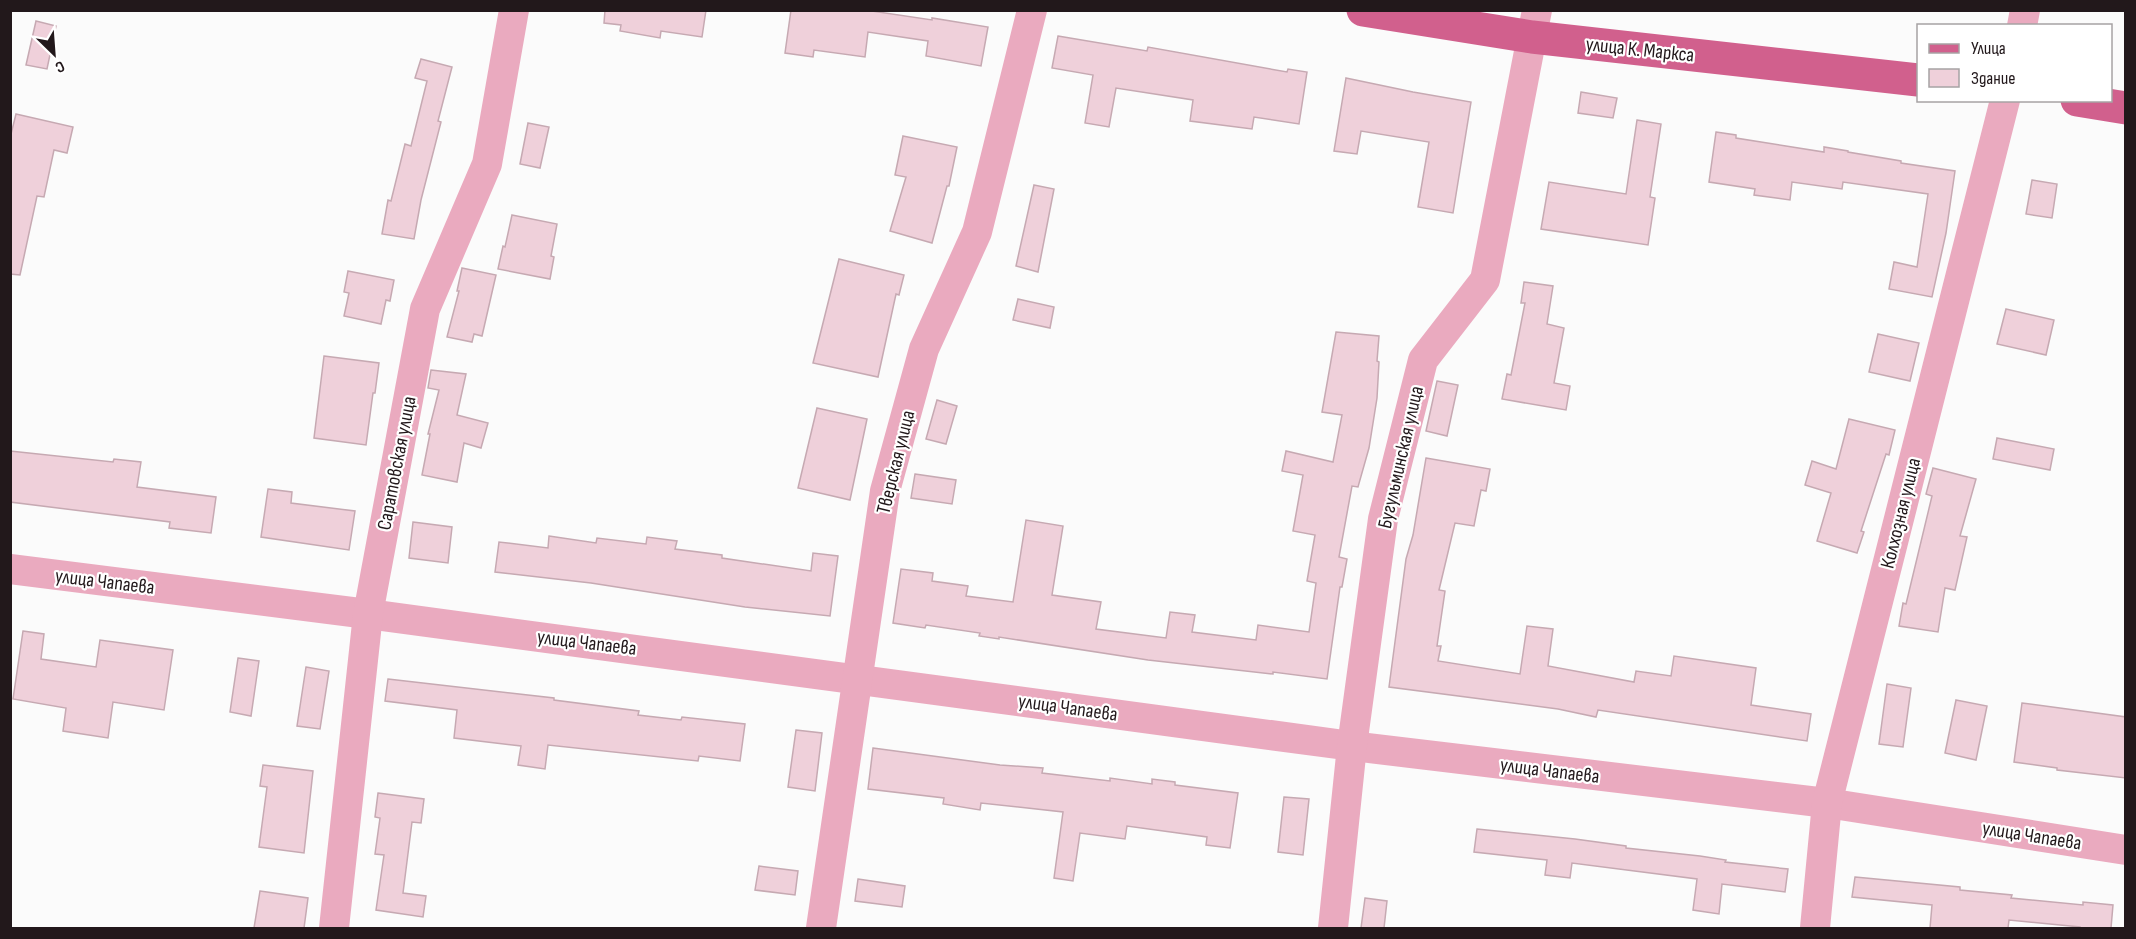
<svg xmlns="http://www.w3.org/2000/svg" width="2136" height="939" font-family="'Sofia Sans Condensed',sans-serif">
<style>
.building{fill:#efd0da;stroke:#c6a9b2;stroke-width:1.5}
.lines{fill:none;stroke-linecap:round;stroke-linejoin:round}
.minor{stroke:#eaaabf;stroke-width:30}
.major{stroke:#d1608d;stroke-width:33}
.labels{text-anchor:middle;stroke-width:4.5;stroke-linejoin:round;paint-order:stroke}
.street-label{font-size:20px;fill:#22181b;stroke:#fff}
</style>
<rect width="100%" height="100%" fill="#fbfbfb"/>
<g class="building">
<path d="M 605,10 L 706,10 L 702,37 L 661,31 L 660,38 L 620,31 L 621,25 L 604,23 Z"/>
<path d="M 791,10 L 865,10 L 932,20 L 932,18 L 988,27 L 981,66 L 926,56 L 928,41 L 868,32 L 865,57 L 814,50 L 813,57 L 785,53 Z"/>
<path d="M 36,21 L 56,26 L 47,69 L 26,65 Z"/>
<path d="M 1058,36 L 1147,51 L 1148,47 L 1287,72 L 1288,69 L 1307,72 L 1299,124 L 1254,117 L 1252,129 L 1190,121 L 1193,100 L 1116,88 L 1109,127 L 1085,123 L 1093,75 L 1052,68 Z"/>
<path d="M 421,59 L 452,67 L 438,121 L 441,122 L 421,200 L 414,239 L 382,234 L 388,200 L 391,201 L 405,144 L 411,146 L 427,81 L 415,78 Z"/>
<path d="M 1346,78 L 1413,92 L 1471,102 L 1453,213 L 1418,207 L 1429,142 L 1361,131 L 1357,154 L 1334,151 Z"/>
<path d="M 1581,92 L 1617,98 L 1613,118 L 1578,113 Z"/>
<path d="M 16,114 L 73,127 L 67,153 L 54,150 L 44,197 L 37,196 L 20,275 L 10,274 L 10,138 Z"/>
<path d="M 1637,120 L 1661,124 L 1650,197 L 1655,198 L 1648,245 L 1541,229 L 1549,182 L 1626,194 Z"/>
<path d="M 528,123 L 549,127 L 540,168 L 520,164 Z"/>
<path d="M 1716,132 L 1736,135 L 1736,138 L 1824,152 L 1824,147 L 1848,151 L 1848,152 L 1901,161 L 1901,163 L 1955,171 L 1946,233 L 1932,297 L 1889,289 L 1894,262 L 1917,267 L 1928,194 L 1843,182 L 1842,189 L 1792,182 L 1790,200 L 1754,195 L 1755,189 L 1709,182 Z"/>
<path d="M 903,136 L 957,147 L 949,186 L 947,186 L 932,243 L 890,231 L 906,177 L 895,175 Z"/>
<path d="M 2032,180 L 2057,184 L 2052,218 L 2026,214 Z"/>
<path d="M 1034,185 L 1054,189 L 1038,272 L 1016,266 Z"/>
<path d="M 512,215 L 557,224 L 551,256 L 554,257 L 550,279 L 498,269 L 503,246 L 505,247 Z"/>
<path d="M 839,259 L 904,275 L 899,295 L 896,294 L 878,377 L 813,363 Z"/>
<path d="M 462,268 L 496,275 L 482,336 L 474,334 L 472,342 L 447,337 L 459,291 L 457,291 Z"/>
<path d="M 348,271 L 394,280 L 390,301 L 386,300 L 381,324 L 344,316 L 349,293 L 344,292 Z"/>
<path d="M 1524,282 L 1553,286 L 1547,324 L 1564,328 L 1554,383 L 1570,386 L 1566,410 L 1502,399 L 1507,374 L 1511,375 L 1525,303 L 1521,303 Z"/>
<path d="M 1018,299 L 1054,307 L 1050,328 L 1013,320 Z"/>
<path d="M 2006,309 L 2054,320 L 2046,355 L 1997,344 Z"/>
<path d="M 1336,332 L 1379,336 L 1377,361 L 1379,362 L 1377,398 L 1369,448 L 1358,487 L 1352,486 L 1339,557 L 1347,559 L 1342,587 L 1340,587 L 1327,679 L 1273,672 L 1273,674 L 1148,660 L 999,637 L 999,639 L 979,636 L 980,633 L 926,625 L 925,628 L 893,623 L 901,569 L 933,573 L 932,581 L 968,586 L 966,596 L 1013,602 L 1026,520 L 1063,526 L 1052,595 L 1101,602 L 1096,629 L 1166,638 L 1170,612 L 1195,615 L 1192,632 L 1256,640 L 1258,625 L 1309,632 L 1316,583 L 1307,581 L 1315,535 L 1293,531 L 1303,475 L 1282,471 L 1286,451 L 1333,462 L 1342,415 L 1322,412 Z"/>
<path d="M 1878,334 L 1919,343 L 1910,381 L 1869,372 Z"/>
<path d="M 324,356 L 379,363 L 375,393 L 373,393 L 366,445 L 314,438 Z"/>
<path d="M 431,370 L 466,374 L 457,415 L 488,423 L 481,448 L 464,443 L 457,482 L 422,475 L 430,434 L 428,434 L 439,390 L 428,388 Z"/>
<path d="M 1437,381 L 1458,385 L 1447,436 L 1426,431 Z"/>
<path d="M 937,400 L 957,406 L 946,444 L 926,439 Z"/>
<path d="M 817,408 L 867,419 L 850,500 L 798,488 Z"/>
<path d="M 1849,419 L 1895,430 L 1889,455 L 1886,454 L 1861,531 L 1864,532 L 1857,553 L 1817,541 L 1831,493 L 1805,485 L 1812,461 L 1836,469 Z"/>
<path d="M 1997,438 L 2054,449 L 2050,470 L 1993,459 Z"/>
<path d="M 10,451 L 113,462 L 114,459 L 141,462 L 137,487 L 216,497 L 211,533 L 169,528 L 170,522 L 10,502 Z"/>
<path d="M 1426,458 L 1490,469 L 1486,491 L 1481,490 L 1474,526 L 1455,523 L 1439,590 L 1445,591 L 1437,646 L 1441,646 L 1438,661 L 1520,674 L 1527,626 L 1553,629 L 1548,666 L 1634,682 L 1636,671 L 1671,676 L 1674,656 L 1756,668 L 1751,705 L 1811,714 L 1807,741 L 1598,710 L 1596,717 L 1558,709 L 1389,687 L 1406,559 L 1413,535 Z"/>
<path d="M 1933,468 L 1976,479 L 1960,536 L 1967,537 L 1955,590 L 1945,588 L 1938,632 L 1899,626 L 1903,603 L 1906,604 L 1932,496 L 1926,494 Z"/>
<path d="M 915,474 L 956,480 L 952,504 L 911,498 Z"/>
<path d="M 268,489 L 292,492 L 291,503 L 355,511 L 349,550 L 261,537 Z"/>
<path d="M 413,522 L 452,527 L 448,563 L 409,558 Z"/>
<path d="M 549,536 L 596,543 L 597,538 L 646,544 L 647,537 L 677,541 L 675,549 L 722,555 L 722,558 L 811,571 L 813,553 L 838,556 L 830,616 L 745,607 L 591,583 L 495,572 L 499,542 L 548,548 Z"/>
<path d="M 23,631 L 44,634 L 41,659 L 96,667 L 100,640 L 173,650 L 164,710 L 113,702 L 108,738 L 63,731 L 66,708 L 13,699 Z"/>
<path d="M 238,658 L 259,661 L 251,716 L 230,712 Z"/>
<path d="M 306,667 L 329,671 L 320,729 L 297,726 Z"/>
<path d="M 388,679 L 554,698 L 554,700 L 639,711 L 638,715 L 681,720 L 682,717 L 745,724 L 740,761 L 699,756 L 698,761 L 548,745 L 545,769 L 518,765 L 521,746 L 454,738 L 457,710 L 385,701 Z"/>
<path d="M 1887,684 L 1911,688 L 1903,747 L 1879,744 Z"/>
<path d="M 1956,700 L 1987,706 L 1976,760 L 1945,753 Z"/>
<path d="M 2022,703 L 2126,717 L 2126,778 L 2057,770 L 2057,768 L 2014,762 Z"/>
<path d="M 796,730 L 822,733 L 815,791 L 788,787 Z"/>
<path d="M 873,748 L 1000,765 L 1043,768 L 1042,773 L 1110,781 L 1110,778 L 1152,784 L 1152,779 L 1175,782 L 1175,785 L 1238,793 L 1230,848 L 1206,845 L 1207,837 L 1127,826 L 1125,839 L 1080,833 L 1073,881 L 1054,878 L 1063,812 L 981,803 L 980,810 L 943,804 L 944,798 L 868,789 Z"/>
<path d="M 263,765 L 313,771 L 304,853 L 259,847 L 267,787 L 260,786 Z"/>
<path d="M 378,793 L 424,799 L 421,823 L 412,822 L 403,893 L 426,896 L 423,917 L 376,910 L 384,855 L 375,854 L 380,818 L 375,817 Z"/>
<path d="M 1284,797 L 1309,799 L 1303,855 L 1278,852 Z"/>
<path d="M 1477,829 L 1575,839 L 1626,846 L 1626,848 L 1700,856 L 1726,860 L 1725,862 L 1788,869 L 1785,892 L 1722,884 L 1719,914 L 1693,910 L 1697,879 L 1572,863 L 1570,878 L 1545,875 L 1547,860 L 1474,852 Z"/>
<path d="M 759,866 L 798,871 L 795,895 L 755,890 Z"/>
<path d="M 1855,877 L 1960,887 L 1960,890 L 2012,895 L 2011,898 L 2083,905 L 2083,902 L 2113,905 L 2111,928 L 2080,928 L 2080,927 L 2009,920 L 2008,928 L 1930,928 L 1932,905 L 1852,897 Z"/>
<path d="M 858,879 L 905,886 L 902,907 L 855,901 Z"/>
<path d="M 260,891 L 308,898 L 304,928 L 254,928 Z"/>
<path d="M 1365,898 L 1387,901 L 1384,928 L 1361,928 Z"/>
</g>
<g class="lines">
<g class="minor">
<path d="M 2022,26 L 2025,10"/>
<path d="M 10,569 L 368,614 L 1352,746 L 1827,803 L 2126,850"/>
<path d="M 334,928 L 368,614 L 425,309 L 487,164 L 514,10"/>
<path d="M 821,928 L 885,491 L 924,349 L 977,232 L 1032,10"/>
<path d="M 1333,928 L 1352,746 L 1383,519 L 1423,360 L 1485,280 L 1537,10"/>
<path d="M 1815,928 L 1827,803 L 2005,100"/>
</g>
<g class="major">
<path d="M 1363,10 L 1532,37 L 1918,80"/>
<path d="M 2077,100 L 2126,108"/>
</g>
</g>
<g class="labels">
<g class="street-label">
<text transform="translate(1640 49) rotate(6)" y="7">улица К. Маркса</text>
<text transform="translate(1400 457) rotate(-77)" y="7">Бугульминская улица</text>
<text transform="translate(895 462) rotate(-76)" y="7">Тверская улица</text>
<text transform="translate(396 463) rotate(-79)" y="7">Саратовская улица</text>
<text transform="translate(1900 513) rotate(-76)" y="7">Колхозная улица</text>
<text transform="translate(105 581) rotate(7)" y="7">улица Чапаева</text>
<text transform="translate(587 642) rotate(7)" y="7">улица Чапаева</text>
<text transform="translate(1068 707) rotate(8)" y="7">улица Чапаева</text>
<text transform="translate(1550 770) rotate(7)" y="7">улица Чапаева</text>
<text transform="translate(2032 835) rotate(9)" y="7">улица Чапаева</text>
</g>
</g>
<rect width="2136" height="939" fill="none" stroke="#22181b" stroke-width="24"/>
<rect x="1917" y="24" width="195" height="78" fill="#ffffff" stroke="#a7a3a4" stroke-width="1.5"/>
<rect x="1929" y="44" width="30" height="9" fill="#d1608d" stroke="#a7a3a4" stroke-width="1.5"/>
<text x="1971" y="54" font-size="18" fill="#22181b">Улица</text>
<rect x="1929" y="69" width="30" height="18" fill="#efd0da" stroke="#a7a3a4" stroke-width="1.5"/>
<text x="1971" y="84" font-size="18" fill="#22181b">Здание</text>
<g transform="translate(54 54) rotate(155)" stroke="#ffffff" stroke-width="4.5" paint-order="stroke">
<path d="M0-4.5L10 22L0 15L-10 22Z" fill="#22181b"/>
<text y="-9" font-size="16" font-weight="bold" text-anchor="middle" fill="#22181b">С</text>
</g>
</svg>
